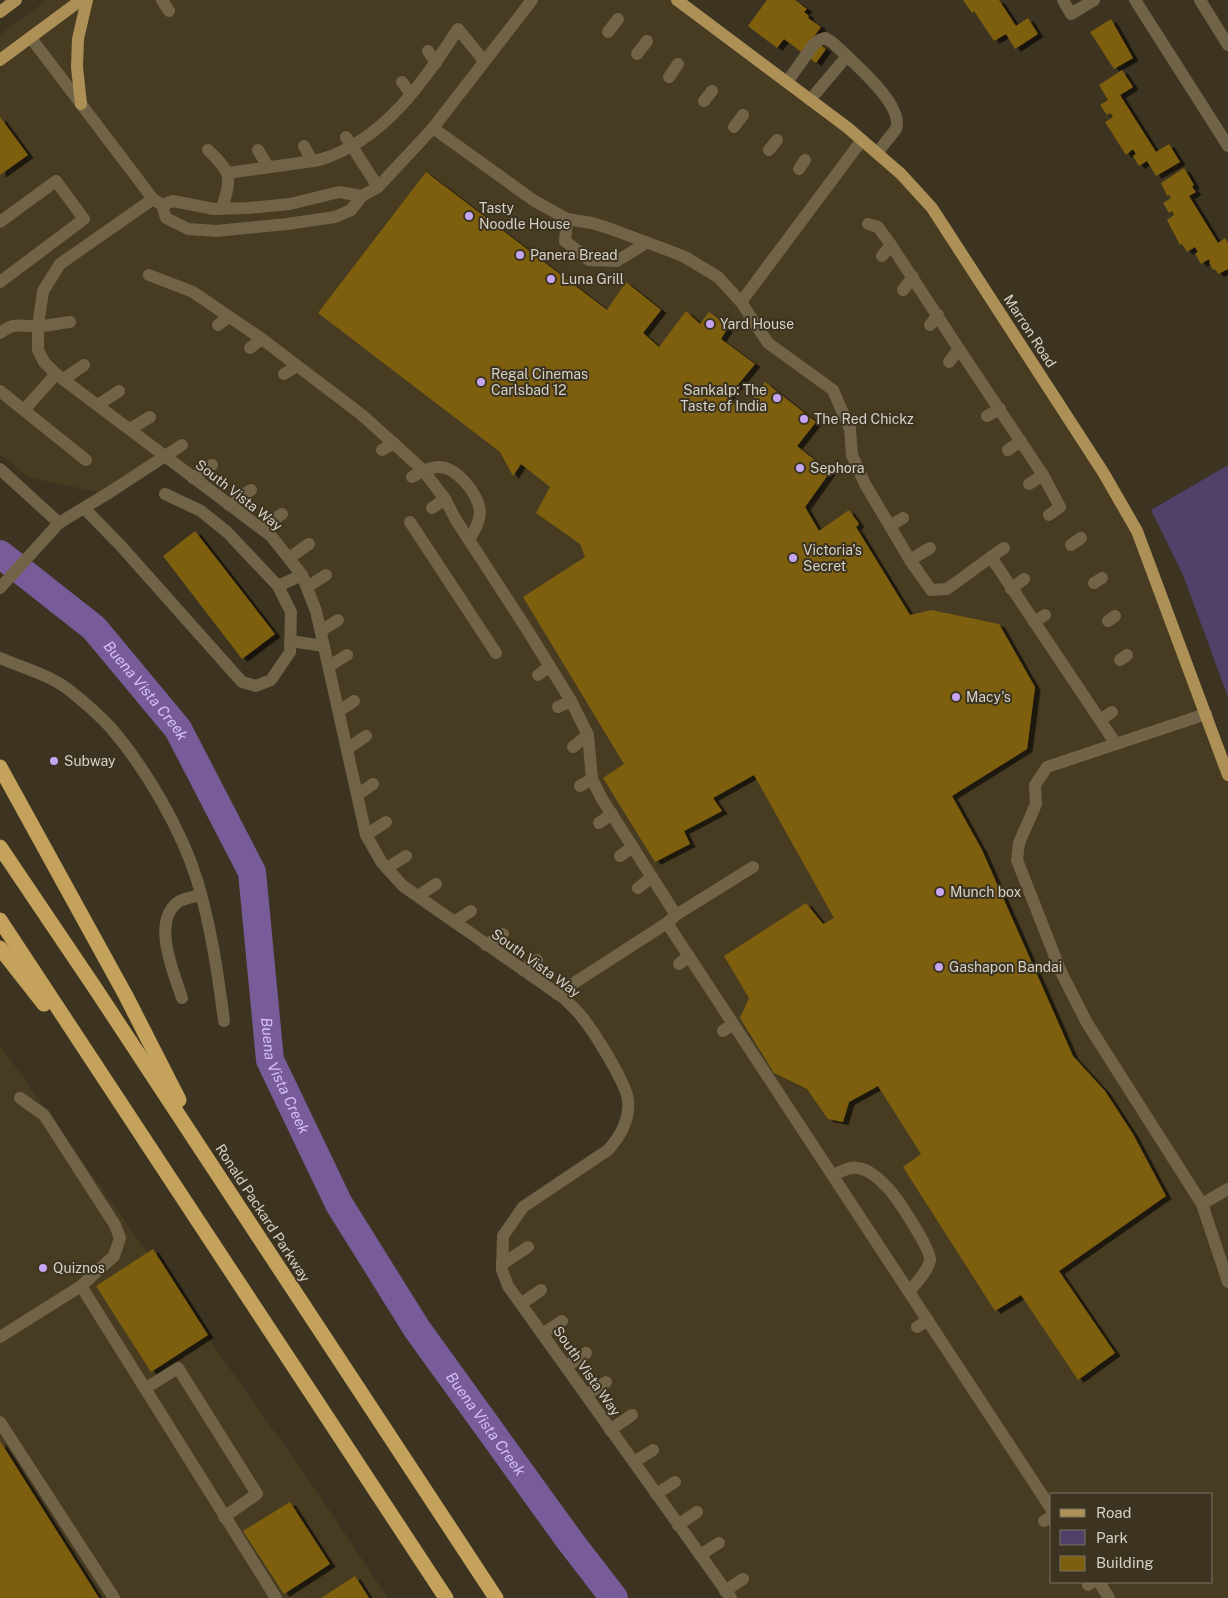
<svg xmlns="http://www.w3.org/2000/svg" width="1228" height="1598" font-family="'Public Sans',sans-serif">
<style>
.built{fill:#473b22;fill-rule:evenodd}
.green{fill:#514067}
.lines{fill:none;stroke-linecap:round;stroke-linejoin:round}
.river{stroke:#775c99;stroke-width:28}
.building{fill:#7e5f0e;filter:url(#shadow)}
.minor{stroke:#716348;stroke-width:12}
.major{stroke:#ac9056;stroke-width:12}
.highway{stroke:#c4a25b;stroke-width:15}
.poi-dot{fill:#c6a6f0;stroke:#3c3320;stroke-width:2}
.labels{text-anchor:middle;stroke-width:4;stroke-linejoin:round;paint-order:stroke}
.poi-label{font-size:14px;fill:#d6d1c6;stroke:#3c3320;text-anchor:start}
.street-label{font-size:14px;fill:#d6d1c6;stroke:#3c3320}
.water-label{font-size:15px;font-style:italic;fill:#d7c0f6;stroke:#3c3320}
</style>
<defs>
<filter id="shadow"><feDropShadow dx="5.5" dy="3" stdDeviation="0" flood-color="#0009"/></filter>
</defs>
<rect width="100%" height="100%" fill="#3c3320"/>
<g class="built">
<path d="M 47,0 L 676,0 L 833,117 L 921,195 L 1118,500 L 1228,774 L 1228,1598 L 730,1598 L 516,1295 L 499,1260 L 513,1217 L 608,1150 L 628,1110 L 588,1023 L 425,904 L 374,850 L 316,608 L 295,563 L 166,457 L 108,494 L 30,478 L 0,454 L 0,35 ZM 1052,1494 L 1212,1494 L 1212,1582 L 1052,1582 Z"/>
<path d="M 0,1045 L 316,1490 L 388,1598 L 0,1598 Z"/>
</g>
<path class="green" d="M 1228,465 L 1228,697 L 1183,575 L 1151,510 Z"/>
<g class="lines">
<path class="river" id="s1" d="M 0,554 L 94,628 L 178,729 L 252,872 L 270,1060 L 339,1204 L 417,1329 L 570,1541 L 614,1598"/>
</g>
<g class="building">
<path d="M 767,0 L 795,0 L 807,9 L 804,12 L 809,16 L 808,18 L 821,27 L 812,39 L 826,49 L 816,63 L 784,39 L 777,48 L 748,26 Z"/>
<path d="M 963,0 L 999,0 L 1016,26 L 1028,18 L 1038,34 L 1015,49 L 1006,34 L 994,41 L 974,11 L 972,13 Z"/>
<path d="M 1111,19 L 1133,58 L 1114,69 L 1090,32 Z"/>
<path d="M 1122,70 L 1133,87 L 1120,95 L 1156,152 L 1169,144 L 1180,162 L 1156,176 L 1147,161 L 1139,166 L 1133,156 L 1136,154 L 1133,149 L 1126,155 L 1105,122 L 1113,117 L 1110,113 L 1107,115 L 1100,105 L 1108,100 L 1099,85 Z"/>
<path d="M 0,117 L 28,155 L 0,175 Z"/>
<path d="M 1184,168 L 1194,185 L 1192,187 L 1196,192 L 1189,196 L 1218,243 L 1225,238 L 1228,243 L 1228,269 L 1218,274 L 1215,269 L 1213,270 L 1209,262 L 1210,262 L 1209,259 L 1201,264 L 1195,254 L 1198,252 L 1195,247 L 1187,252 L 1182,244 L 1180,245 L 1167,220 L 1174,215 L 1172,211 L 1169,213 L 1163,203 L 1171,198 L 1169,195 L 1167,196 L 1161,183 Z"/>
<path d="M 426,172 L 607,310 L 626,282 L 661,310 L 643,333 L 659,347 L 686,311 L 700,324 L 709,312 L 729,326 L 721,339 L 755,364 L 727,398 L 744,411 L 765,382 L 816,422 L 797,446 L 830,472 L 805,507 L 819,531 L 849,510 L 859,524 L 856,527 L 910,615 L 931,610 L 999,624 L 1035,687 L 1027,749 L 952,796 L 982,850 L 1073,1056 L 1105,1091 L 1133,1134 L 1166,1196 L 1059,1271 L 1115,1353 L 1078,1380 L 1021,1295 L 995,1311 L 903,1167 L 921,1154 L 878,1086 L 849,1102 L 843,1122 L 828,1119 L 807,1089 L 774,1073 L 740,1018 L 749,998 L 724,956 L 806,903 L 823,924 L 834,918 L 754,775 L 713,798 L 722,811 L 684,831 L 690,844 L 655,862 L 603,778 L 624,764 L 523,597 L 585,557 L 580,544 L 536,513 L 550,487 L 521,464 L 513,476 L 500,452 L 318,313 Z"/>
<path d="M 195,531 L 275,634 L 242,659 L 163,556 Z"/>
<path d="M 153,1249 L 208,1335 L 151,1372 L 96,1286 Z"/>
<path d="M 0,1441 L 99,1598 L 0,1598 Z"/>
<path d="M 290,1502 L 330,1564 L 284,1594 L 243,1531 Z"/>
<path d="M 355,1576 L 369,1598 L 321,1598 Z"/>
</g>
<g class="lines">
<g class="minor">
<path d="M 162,0 L 169,11"/>
<path d="M 532,0 L 433,128 L 378,187 L 362,196 L 351,210 L 335,217 L 287,224 L 216,231 L 188,229 L 166,218 L 162,205 L 153,199 L 60,264 L 43,291 L 38,326 L 38,350 L 44,362 L 56,374 L 271,536 L 302,575 L 316,611 L 366,835 L 382,863 L 403,886 L 565,999 C 570,1005 577,1010 581,1016 C 593,1030 627,1084 628,1101 C 630,1119 620,1137 608,1150 L 523,1207 L 503,1236 L 502,1270 L 508,1286 L 731,1598"/>
<path d="M 1063,0 L 1071,14 L 1094,0"/>
<path d="M 1135,0 L 1228,146"/>
<path d="M 1200,0 L 1228,45"/>
<path d="M 608,32 L 618,19"/>
<path d="M 31,38 L 153,199"/>
<path d="M 428,51 L 436,63"/>
<path d="M 637,54 L 647,41"/>
<path d="M 669,77 L 678,64"/>
<path d="M 402,82 L 411,94"/>
<path d="M 787,82 L 814,44 L 819,40 L 825,38 L 832,42 L 847,56"/>
<path d="M 810,100 L 847,56 C 861,70 904,107 896,129 L 877,153"/>
<path d="M 704,101 L 712,91"/>
<path d="M 734,127 L 743,115"/>
<path d="M 433,128 L 533,200 L 567,219 L 592,223 L 611,229 L 670,251 L 685,257 L 718,277 L 741,302 L 768,343 L 833,390 L 850,429 L 852,455 L 865,484 L 910,560 L 931,590 L 947,589 L 991,557 L 1116,744"/>
<path d="M 346,137 L 378,187"/>
<path d="M 304,146 L 312,161"/>
<path d="M 208,150 C 233,174 231,177 222,209"/>
<path d="M 258,150 L 268,167"/>
<path d="M 769,150 L 777,140"/>
<path d="M 799,169 L 805,160"/>
<path d="M 228,173 C 249,170 271,167 292,164 C 302,162 313,162 322,159 C 384,140 425,80 458,29 L 484,61"/>
<path d="M 162,205 L 173,201 L 214,209 L 248,208 L 290,204 L 339,192 L 362,196"/>
<path d="M 567,219 L 565,241 L 589,260 L 617,261 L 646,243"/>
<path d="M 0,222 L 56,181 L 84,219 L 0,282"/>
<path d="M 868,224 L 878,227 L 891,245 L 959,349 L 1043,475 L 1060,507 L 1049,515"/>
<path d="M 882,256 L 891,245"/>
<path d="M 149,275 L 193,292 L 262,339 L 362,415 L 423,470 L 445,499 L 456,520 L 528,631 L 571,701 L 588,735 L 592,779 L 602,799 L 676,915 L 667,923 L 1052,1510"/>
<path d="M 903,290 L 913,277"/>
<path d="M 741,302 L 862,140"/>
<path d="M 218,325 L 228,317"/>
<path d="M 930,325 L 938,315"/>
<path d="M 0,333 C 17,321 19,327 38,326 C 49,326 60,323 70,322"/>
<path d="M 250,348 L 262,339"/>
<path d="M 949,362 L 959,349"/>
<path d="M 284,374 L 297,366"/>
<path d="M 64,379 L 84,365"/>
<path d="M 0,391 L 86,460"/>
<path d="M 98,405 L 119,391"/>
<path d="M 24,410 L 56,374"/>
<path d="M 987,416 L 1000,409"/>
<path d="M 130,429 L 150,417"/>
<path d="M 382,450 L 394,443"/>
<path d="M 1008,450 L 1021,441"/>
<path d="M 0,469 L 59,523"/>
<path d="M 412,477 C 420,472 427,468 437,467 C 456,465 478,494 480,511 C 480,522 474,531 469,540"/>
<path d="M 193,478 L 212,465"/>
<path d="M 1029,484 L 1043,475"/>
<path d="M 229,505 L 251,490"/>
<path d="M 84,508 L 121,546 L 242,682 L 256,686 L 271,680 L 290,652 L 291,612 L 278,586 L 227,532 L 201,511 L 165,494"/>
<path d="M 432,508 L 445,499"/>
<path d="M 410,522 L 496,653"/>
<path d="M 890,526 L 903,518"/>
<path d="M 261,528 L 282,514"/>
<path d="M 1071,545 L 1081,538"/>
<path d="M 991,557 L 1004,548"/>
<path d="M 289,558 L 309,544"/>
<path d="M 910,560 L 930,548"/>
<path d="M 1094,583 L 1102,578"/>
<path d="M 278,586 L 302,575"/>
<path d="M 307,587 L 326,575"/>
<path d="M 0,588 L 59,523 L 110,492 L 182,445"/>
<path d="M 1011,589 L 1024,579"/>
<path d="M 1108,621 L 1115,616"/>
<path d="M 1034,622 L 1045,615"/>
<path d="M 321,631 L 338,620"/>
<path d="M 290,641 L 324,646"/>
<path d="M 0,658 C 23,668 48,674 69,690 C 83,701 99,715 111,728 C 146,769 181,829 197,880 C 211,926 218,974 224,1021"/>
<path d="M 1120,660 L 1127,655"/>
<path d="M 329,666 L 347,655"/>
<path d="M 538,675 L 549,667"/>
<path d="M 558,707 L 571,701"/>
<path d="M 339,711 L 354,701"/>
<path d="M 1206,714 L 1047,767 L 1035,785 L 1036,804 L 1019,843 L 1017,860 L 1061,972 L 1087,1023 L 1202,1204 L 1228,1282"/>
<path d="M 1100,720 L 1112,712"/>
<path d="M 573,747 L 588,735"/>
<path d="M 347,749 L 366,736"/>
<path d="M 580,786 L 592,779"/>
<path d="M 357,795 L 373,784"/>
<path d="M 599,823 L 612,814"/>
<path d="M 366,835 L 386,822"/>
<path d="M 620,856 L 633,847"/>
<path d="M 387,868 L 406,856"/>
<path d="M 638,888 L 652,877"/>
<path d="M 418,896 L 436,884"/>
<path d="M 676,915 L 753,867"/>
<path d="M 454,922 L 471,911"/>
<path d="M 486,945 L 503,934"/>
<path d="M 679,964 L 689,956"/>
<path d="M 523,970 L 537,960"/>
<path d="M 557,994 L 667,923"/>
<path d="M 182,998 C 174,973 151,922 178,902 C 184,898 193,897 201,895"/>
<path d="M 723,1031 L 733,1024"/>
<path d="M 833,1175 C 841,1172 849,1166 858,1168 C 870,1170 879,1179 887,1187 C 896,1196 931,1249 930,1260 C 928,1271 916,1283 909,1292"/>
<path d="M 1202,1204 L 1228,1189"/>
<path d="M 502,1264 L 528,1247"/>
<path d="M 81,1286 L 276,1598"/>
<path d="M 521,1304 L 541,1290"/>
<path d="M 917,1327 L 928,1320"/>
<path d="M 542,1334 L 562,1321"/>
<path d="M 0,1337 L 81,1286 L 114,1256 L 120,1238 L 115,1225 L 44,1115 L 20,1098"/>
<path d="M 566,1367 L 586,1353"/>
<path d="M 146,1388 L 178,1368 L 257,1494 L 224,1517"/>
<path d="M 586,1395 L 606,1382"/>
<path d="M 0,1422 L 114,1598"/>
<path d="M 610,1430 L 632,1415"/>
<path d="M 634,1462 L 653,1450"/>
<path d="M 656,1494 L 675,1482"/>
<path d="M 1044,1521 L 1052,1516"/>
<path d="M 678,1525 L 697,1512"/>
<path d="M 700,1555 L 719,1543"/>
<path d="M 1099,1582 L 1109,1598"/>
<path d="M 1088,1585 L 1092,1582"/>
<path d="M 725,1591 L 743,1579"/>
</g>
<g class="major">
<path d="M 677,0 L 848,128 L 901,174 L 932,208 L 1103,472 L 1137,531 L 1228,775"/>
<path d="M 0,12 L 16,0"/>
<path d="M 0,60 L 81,0"/>
<path d="M 81,104 L 77,67 L 78,39 L 87,0"/>
</g>
<g class="highway">
<path d="M 0,767 L 126,996 L 179,1100"/>
<path d="M 0,847 L 95,988 L 496,1598"/>
<path d="M 0,920 L 446,1598"/>
<path d="M 0,948 L 44,1004"/>
</g>
</g>
<g class="poi-dot">
<circle cx="469" cy="216" r="5"/>
<circle cx="520" cy="255" r="5"/>
<circle cx="551" cy="279" r="5"/>
<circle cx="710" cy="324" r="5"/>
<circle cx="481" cy="382" r="5"/>
<circle cx="777" cy="398" r="5"/>
<circle cx="804" cy="419" r="5"/>
<circle cx="800" cy="468" r="5"/>
<circle cx="793" cy="558" r="5"/>
<circle cx="956" cy="697" r="5"/>
<circle cx="54" cy="761" r="5"/>
<circle cx="940" cy="892" r="5"/>
<circle cx="939" cy="967" r="5"/>
<circle cx="43" cy="1268" r="5"/>
</g>
<g class="labels">
<g class="poi-label">
<text x="479" y="213">Tasty<tspan x="479" dy="16">Noodle House</tspan></text>
<text x="530" y="260">Panera Bread</text>
<text x="561" y="284">Luna Grill</text>
<text x="720" y="329">Yard House</text>
<text x="491" y="379">Regal Cinemas<tspan x="491" dy="16">Carlsbad 12</tspan></text>
<text x="767" y="395" text-anchor="end">Sankalp: The<tspan x="767" dy="16">Taste of India</tspan></text>
<text x="814" y="424">The Red Chickz</text>
<text x="810" y="473">Sephora</text>
<text x="803" y="555">Victoria's<tspan x="803" dy="16">Secret</tspan></text>
<text x="966" y="702">Macy's</text>
<text x="64" y="766">Subway</text>
<text x="950" y="897">Munch box</text>
<text x="949" y="972">Gashapon Bandai</text>
<text x="53" y="1273">Quiznos</text>
</g>
<g class="street-label">
<text transform="translate(1030 331) rotate(57)" y="5">Marron Road</text>
<text transform="translate(239 495) rotate(38)" y="5">South Vista Way</text>
<text transform="translate(536 963) rotate(36)" y="5">South Vista Way</text>
<text transform="translate(263 1213) rotate(57)" y="5">Ronald Packard Parkway</text>
<text transform="translate(587 1371) rotate(55)" y="5">South Vista Way</text>
</g>
<g class="water-label">
<text dy="5" stroke="none"><textPath href="#s1" startOffset="201">Buena Vista Creek</textPath></text>
<text dy="5" stroke="none"><textPath href="#s1" startOffset="620">Buena Vista Creek</textPath></text>
<text dy="5" stroke="none"><textPath href="#s1" startOffset="1025">Buena Vista Creek</textPath></text>
</g>
</g>
<rect x="1050" y="1493" width="162" height="90" fill="#3c3320" stroke="#7a7262"/>
<rect x="1060" y="1509" width="25" height="8" fill="#ac9056" stroke="#7a7262"/>
<text x="1096" y="1518" font-size="15" fill="#d6d1c6">Road</text>
<rect x="1060" y="1530" width="25" height="15" fill="#514067" stroke="#7a7262"/>
<text x="1096" y="1543" font-size="15" fill="#d6d1c6">Park</text>
<rect x="1060" y="1556" width="25" height="15" fill="#7e5f0e" stroke="#7a7262"/>
<text x="1096" y="1568" font-size="15" fill="#d6d1c6">Building</text>
</svg>
